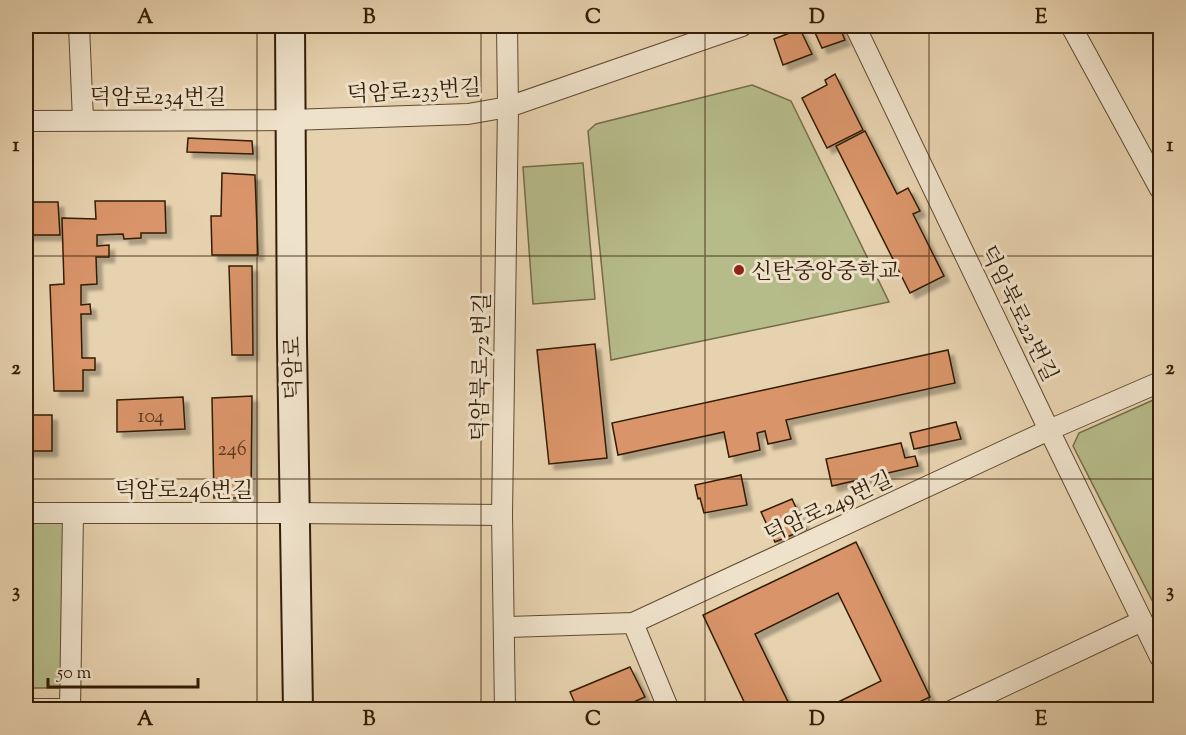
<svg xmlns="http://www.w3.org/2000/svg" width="1186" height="735" font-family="'Sorts Mill Goudy','Noto Serif KR',serif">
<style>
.green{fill:#b6bb8a;stroke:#746c48;stroke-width:1.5}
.building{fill:#d99469;stroke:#331d06;stroke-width:1.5;filter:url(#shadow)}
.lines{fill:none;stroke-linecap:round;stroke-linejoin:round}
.street-casing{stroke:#604a30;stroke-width:22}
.secondary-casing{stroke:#331d06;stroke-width:32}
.street{stroke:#efe2cb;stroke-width:20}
.secondary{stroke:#efe2cb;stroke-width:28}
.grid{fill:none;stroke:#331d06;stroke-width:1.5;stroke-opacity:0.55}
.poi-dot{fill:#8f2418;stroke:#efe2cb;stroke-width:2}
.labels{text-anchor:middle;stroke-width:6;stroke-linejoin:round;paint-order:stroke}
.number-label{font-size:20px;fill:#5c3b1f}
.street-label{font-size:22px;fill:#331d06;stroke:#efe2cb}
.poi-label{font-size:22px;fill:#331d06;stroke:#efe2cb;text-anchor:start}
.neatline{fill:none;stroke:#331d06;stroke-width:2}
.grid-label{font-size:20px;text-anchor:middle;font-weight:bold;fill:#331d06}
</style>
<defs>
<filter id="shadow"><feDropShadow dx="5.5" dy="5.5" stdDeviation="1.5" flood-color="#0004"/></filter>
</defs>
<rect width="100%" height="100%" fill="#e7d2af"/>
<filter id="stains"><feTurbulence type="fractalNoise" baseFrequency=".00333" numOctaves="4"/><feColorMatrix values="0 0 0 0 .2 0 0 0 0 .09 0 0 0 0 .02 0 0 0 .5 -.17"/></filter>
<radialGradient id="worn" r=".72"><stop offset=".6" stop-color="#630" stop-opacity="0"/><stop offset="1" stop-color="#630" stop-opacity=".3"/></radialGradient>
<g class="green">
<path d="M 752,85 L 791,101 L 889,302 L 611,360 L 588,131 L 596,124 Z"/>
<path d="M 583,163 L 595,299 L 533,304 L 523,167 Z"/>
<path d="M 1160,397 L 1160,616 L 1073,446 L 1079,433 Z"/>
<path d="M 26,521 L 63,522 L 62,688 L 26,688 Z"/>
</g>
<g class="building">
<path d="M 812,26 L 839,26 L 845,40 L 822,48 Z"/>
<path d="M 800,29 L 812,54 L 783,65 L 774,39 Z"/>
<path d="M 835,74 L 863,130 L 827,148 L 802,98 L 827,85 L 825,80 Z"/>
<path d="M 865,131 L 897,194 L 908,188 L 920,211 L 913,214 L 944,276 L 910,293 L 836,146 Z"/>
<path d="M 188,138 L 252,141 L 253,154 L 187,152 Z"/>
<path d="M 222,173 L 255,175 L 258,255 L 212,255 L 211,216 L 221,216 Z"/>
<path d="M 95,201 L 165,201 L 166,233 L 141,233 L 141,238 L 124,239 L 123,234 L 97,235 L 97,246 L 109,245 L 109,257 L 96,257 L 97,284 L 81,285 L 81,305 L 90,304 L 91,314 L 81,314 L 82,358 L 95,358 L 95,370 L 83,370 L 83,391 L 54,391 L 50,285 L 64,284 L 62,218 L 96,219 Z"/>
<path d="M 26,202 L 58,202 L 60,235 L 26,235 Z"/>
<path d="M 229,266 L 252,266 L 253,355 L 232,355 Z"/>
<path d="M 595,344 L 607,458 L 549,464 L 537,350 Z"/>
<path d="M 948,350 L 955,383 L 786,420 L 791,439 L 768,444 L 765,431 L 757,433 L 760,450 L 729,457 L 724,432 L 618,455 L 612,423 Z"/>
<path d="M 252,396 L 251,498 L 214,498 L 212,398 Z"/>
<path d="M 183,397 L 185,429 L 117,432 L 117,400 Z"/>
<rect x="26" y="415" width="26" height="36"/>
<path d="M 956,422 L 961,439 L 914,449 L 910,433 Z"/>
<path d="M 901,443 L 905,458 L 915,456 L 918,466 L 832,486 L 826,459 Z"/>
<path d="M 741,475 L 747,505 L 704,513 L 700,498 L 698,499 L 695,485 Z"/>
<path d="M 792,499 L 806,529 L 775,542 L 761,512 Z"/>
<path d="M 856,542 L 930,697 L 902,710 L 822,710 L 881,681 L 838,593 L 755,634 L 792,710 L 748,710 L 703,615 Z"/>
<path d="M 630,667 L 645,697 L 616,710 L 578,710 L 570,692 Z"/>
</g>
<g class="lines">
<g class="street-casing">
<g id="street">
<path d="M 79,26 L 83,120"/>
<path d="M 855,26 L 1049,430 L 1160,657"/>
<path d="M 1071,26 L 1160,189"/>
<path d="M 26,121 L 290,120 L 468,114 L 508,107 L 742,26"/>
<path d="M 26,513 L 294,513 L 502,515"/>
<path d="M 633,623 L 669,710"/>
<path d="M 505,627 L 633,623 L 1049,430 L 1160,382"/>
<path d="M 26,709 L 70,709"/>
<path d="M 70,710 L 73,513"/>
<path d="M 505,710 L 502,515 L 508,107 L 507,26"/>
<path d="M 953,710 L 1142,621"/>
</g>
</g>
<g class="secondary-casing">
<path id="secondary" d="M 290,26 L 292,342 L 298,710"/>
</g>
<use href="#street" class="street"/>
<use href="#secondary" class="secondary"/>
</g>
<path class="grid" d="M 257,26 L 257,710M 481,26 L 481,710M 705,26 L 705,710M 929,26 L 929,710M 26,256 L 1160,256M 26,479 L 1160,479"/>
<circle class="poi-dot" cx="739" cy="270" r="6"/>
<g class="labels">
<g class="number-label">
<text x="151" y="422">104</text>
<text x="232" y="455">246</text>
</g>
<g class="street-label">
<text transform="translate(414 90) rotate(-3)" y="8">덕암로233번길</text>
<text x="158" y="104">덕암로234번길</text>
<text transform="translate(1020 313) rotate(64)" y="8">덕암북로22번길</text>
<text transform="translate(480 367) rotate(-89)" y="8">덕암북로72번길</text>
<text transform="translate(292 368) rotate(-91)" y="8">덕암로</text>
<text x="184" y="497">덕암로246번길</text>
<text transform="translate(828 506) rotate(-25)" y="8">덕암로249번길</text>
</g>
<g class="poi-label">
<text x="751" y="278">신탄중앙중학교</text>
</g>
</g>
<rect width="1186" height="735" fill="none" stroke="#e7d2af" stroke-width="66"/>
<path d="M48 678v9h150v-9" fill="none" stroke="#331d06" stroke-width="3"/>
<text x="57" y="678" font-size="18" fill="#331d06" stroke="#efe2cb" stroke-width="4.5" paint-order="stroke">50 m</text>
<rect x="33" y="33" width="1120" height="669" class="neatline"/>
<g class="grid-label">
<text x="145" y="23">A</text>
<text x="369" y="23">B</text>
<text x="593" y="23">C</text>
<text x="817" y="23">D</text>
<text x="1041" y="23">E</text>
<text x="16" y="151">1</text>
<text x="1170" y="151">1</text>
<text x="16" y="374">2</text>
<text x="1170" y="374">2</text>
<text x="16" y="597">3</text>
<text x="1170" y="597">3</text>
<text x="145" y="725">A</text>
<text x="369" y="725">B</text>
<text x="593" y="725">C</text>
<text x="817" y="725">D</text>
<text x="1041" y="725">E</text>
</g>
<rect width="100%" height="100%" filter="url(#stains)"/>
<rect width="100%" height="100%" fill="url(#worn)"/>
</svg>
